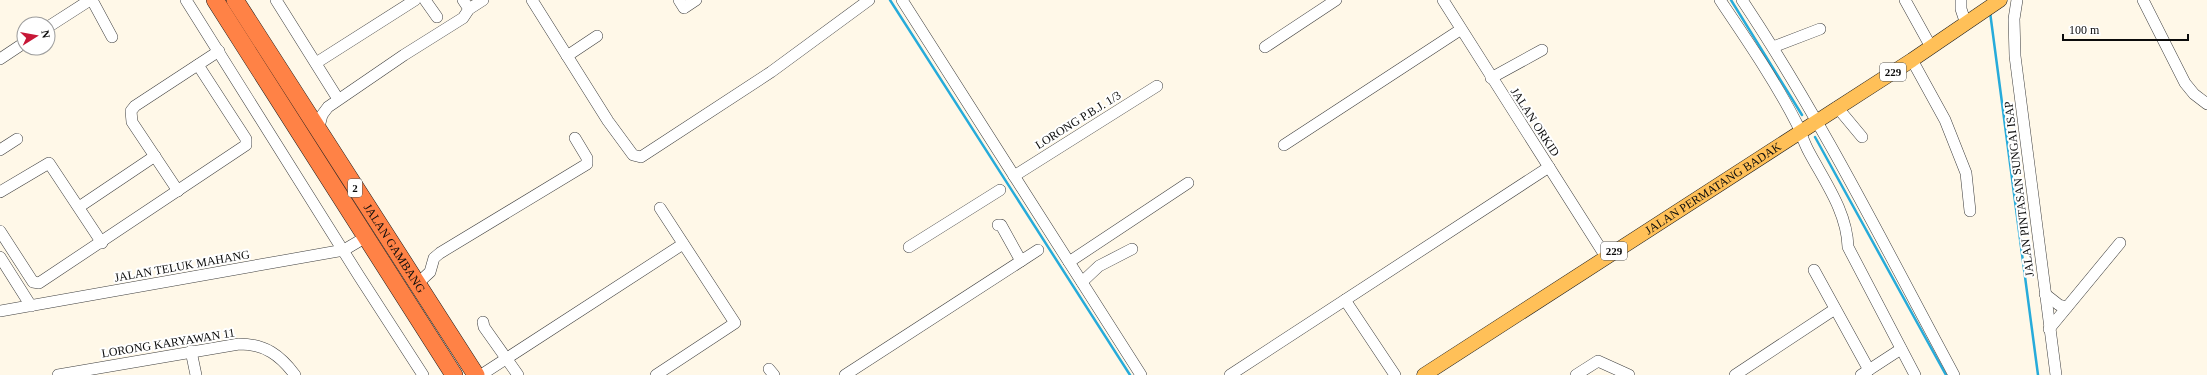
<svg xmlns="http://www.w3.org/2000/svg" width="2207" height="375" font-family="Georgia,serif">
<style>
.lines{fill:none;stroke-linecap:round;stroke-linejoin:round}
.stream{stroke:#27abda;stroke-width:2.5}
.minor-casing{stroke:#3e3e3e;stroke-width:12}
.major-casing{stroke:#1c1c1c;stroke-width:15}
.highway-casing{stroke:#1c1c1c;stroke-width:18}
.minor{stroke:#fff;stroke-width:11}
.major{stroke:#ffc058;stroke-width:14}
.highway{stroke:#ff8246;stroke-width:17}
.labels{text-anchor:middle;stroke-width:4;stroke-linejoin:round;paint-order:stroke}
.shield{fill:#fff;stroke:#545454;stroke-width:1}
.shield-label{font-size:11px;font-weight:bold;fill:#0b0b0b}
.street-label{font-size:12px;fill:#0b0b0b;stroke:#fff}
</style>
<rect width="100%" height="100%" fill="#fff8e8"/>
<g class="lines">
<g class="stream">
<path d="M 890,0 L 1130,375"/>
<path d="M 1731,0 L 1802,115"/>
<path d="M 1990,12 L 2038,375"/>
<path d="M 1815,137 L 1946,375"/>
</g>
<g class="minor-casing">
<g id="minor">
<path d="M 92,0 L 112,37"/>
<path d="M 186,0 L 359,276 L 423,375"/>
<path d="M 276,0 L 338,99"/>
<path d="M 425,0 L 437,17"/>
<path d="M 463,0 L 469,9"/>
<path d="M 532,0 L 608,121 L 633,155 L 641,157 L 771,72 L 869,0"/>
<path d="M 679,0 L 684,8 L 696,0"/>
<path d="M 902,0 L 1141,375"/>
<path d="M 1443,0 L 1606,257"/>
<path d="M 1720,0 C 1747,40 1775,81 1797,124 C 1801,133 1804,143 1809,152 C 1825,182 1847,212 1848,247 L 1915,375"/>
<path d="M 1742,0 C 1822,120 1886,249 1954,375"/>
<path d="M 1905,0 L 1931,47"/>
<path d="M 1961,0 L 1961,9 L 1966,24"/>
<path d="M 2017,0 L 2014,19 L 2015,56 L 2056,375"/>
<path d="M 2143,0 L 2185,83 L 2194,94 L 2207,104"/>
<path d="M 48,27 L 90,0"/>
<path d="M 1265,47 L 1336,0"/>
<path d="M 1773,47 L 1820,29"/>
<path d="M 567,56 L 597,36"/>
<path d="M 0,59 L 24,43"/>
<path d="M 1912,60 L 1945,120 L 1966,173 L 1970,211"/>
<path d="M 316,63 L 415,0"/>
<path d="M 1491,78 L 1542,50"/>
<path d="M 1837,107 L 1862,137"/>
<path d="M 318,131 L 322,115 L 328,107 L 404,55 L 463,18 L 469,9 L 483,0"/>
<path d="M 1284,145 L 1460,30"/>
<path d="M 0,150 L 17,139"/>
<path d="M 1014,176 L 1157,86"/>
<path d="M 178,191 L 132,122 L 131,111 L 135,106 L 219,51"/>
<path d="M 0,192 L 49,163 L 102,243"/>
<path d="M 79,207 L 155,156"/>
<path d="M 998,225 L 1001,225 L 1021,261"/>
<path d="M 0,231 L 33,282 L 39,283 L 246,145 L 246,139 L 198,65"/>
<path d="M 909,247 L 1000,190"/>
<path d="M 0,257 L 31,306"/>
<path d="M 1069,262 L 1188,183"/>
<path d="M 1814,270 L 1869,370"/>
<path d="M 1082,282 L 1099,266 L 1132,249"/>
<path d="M 417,284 L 430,272 L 434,258 L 440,253 L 587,164 L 587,158 L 575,138"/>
<path d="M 2045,294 L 2059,305 L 2067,307"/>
<path d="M 1345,300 L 1395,375"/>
<path d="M 0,311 L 344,250 L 366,237"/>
<path d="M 483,322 L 484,327 L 518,375"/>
<path d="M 2049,329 L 2120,243"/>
<path d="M 191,351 L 196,375"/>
<path d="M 769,369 L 774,375"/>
<path d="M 58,375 L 239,344 C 265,344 280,355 295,375"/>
<path d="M 481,375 L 683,244"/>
<path d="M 656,375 L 735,323 L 660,208"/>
<path d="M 845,375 L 1038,250"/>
<path d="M 1230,375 L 1549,167"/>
<path d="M 1576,375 L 1598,361 L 1629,375"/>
<path d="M 1735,375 L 1835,309"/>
<path d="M 1861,375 L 1901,349"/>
</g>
</g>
<g class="major-casing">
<g id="major">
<path id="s1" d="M 1424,375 L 1912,60 L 2000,0"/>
</g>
</g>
<g class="highway-casing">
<g id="highway">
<path d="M 215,0 L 454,375"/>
<path id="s2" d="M 235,0 L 476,375"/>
</g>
</g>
<use href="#minor" class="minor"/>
<use href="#major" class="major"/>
<use href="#highway" class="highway"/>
</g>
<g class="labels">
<g class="shield">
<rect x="1880" y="63" width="26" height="18" rx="3"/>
<rect x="348" y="179" width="14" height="18" rx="3"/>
<rect x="1601" y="242" width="26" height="18" rx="3"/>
</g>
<g class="shield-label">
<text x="1893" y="76">229</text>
<text x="355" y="192">2</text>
<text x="1614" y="255">229</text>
</g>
<g class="street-label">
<text transform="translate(1078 120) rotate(-32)" y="4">LORONG P.B.J. 1/3</text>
<text transform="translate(1535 122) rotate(57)" y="4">JALAN ORKID</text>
<text dy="4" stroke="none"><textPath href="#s1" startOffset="344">JALAN PERMATANG BADAK</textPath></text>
<text transform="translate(2019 189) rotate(-97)" y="4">JALAN PINTASAN SUNGAI ISAP</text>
<text dy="4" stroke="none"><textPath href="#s2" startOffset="295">JALAN GAMBANG</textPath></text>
<text transform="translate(182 266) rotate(-10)" y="4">JALAN TELUK MAHANG</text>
<text transform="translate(168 343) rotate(-9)" y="4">LORONG KARYAWAN 11</text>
</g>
</g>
<g transform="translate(36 36) rotate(79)"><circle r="19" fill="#ffffff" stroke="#9d9d9d"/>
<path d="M0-3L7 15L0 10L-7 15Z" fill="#c71737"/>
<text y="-6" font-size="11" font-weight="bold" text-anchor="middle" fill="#0b0b0b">N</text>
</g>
<path d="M2063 34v6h125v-6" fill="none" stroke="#0b0b0b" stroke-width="2"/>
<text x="2069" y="34" font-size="12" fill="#0b0b0b" stroke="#ffffff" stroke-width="3" paint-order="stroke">100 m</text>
</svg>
